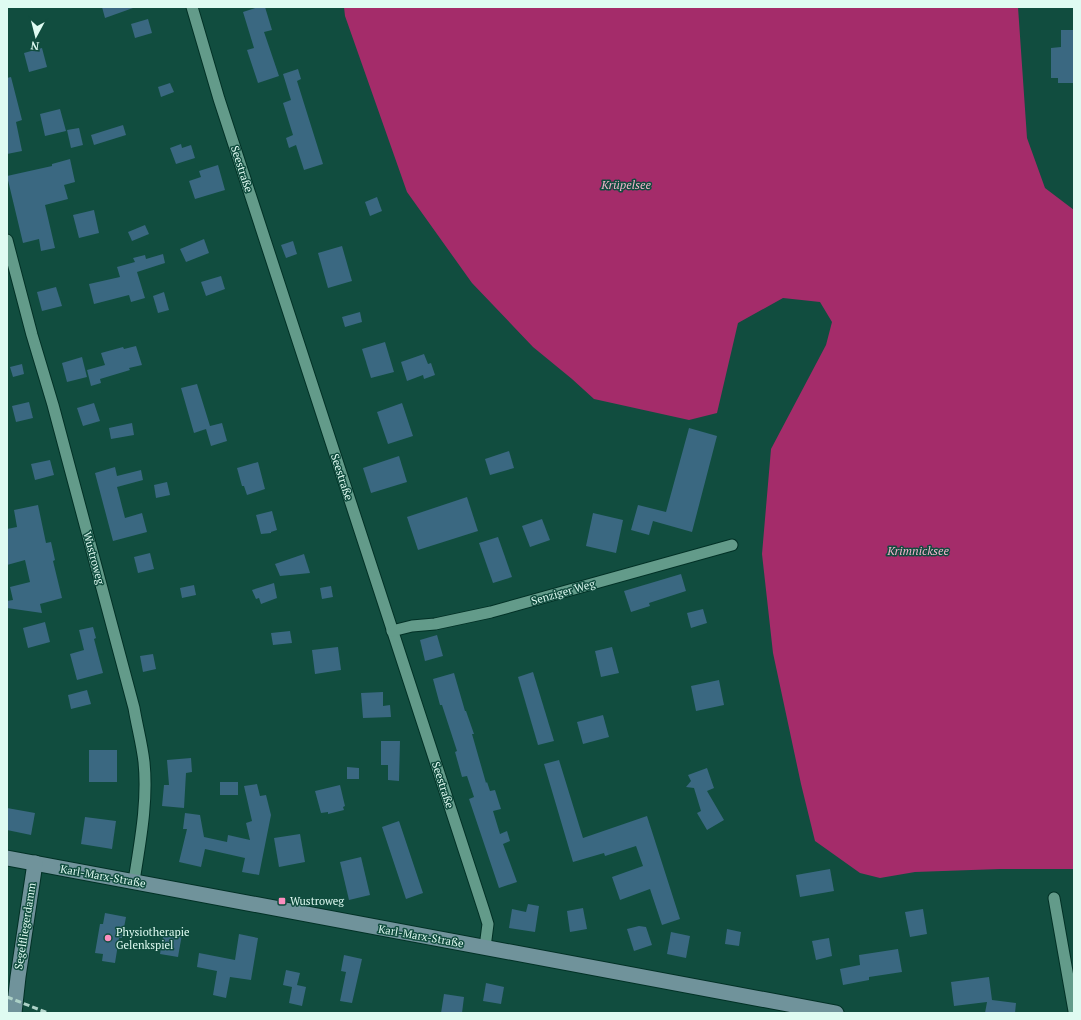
<svg xmlns="http://www.w3.org/2000/svg" width="1081" height="1020" font-family="'PT Serif',serif">
<style>
.water{fill:#a42c6a}
.building{fill:#3a6881}
.lines{fill:none;stroke-linecap:round;stroke-linejoin:round}
.street-casing{stroke:#023126;stroke-width:13}
.secondary-casing{stroke:#023126;stroke-width:17}
.street{stroke:#639b8a;stroke-width:11}
.secondary{stroke:#70939b;stroke-width:15}
.rail{stroke:#add1c7;stroke-width:3;stroke-dasharray:6 3;stroke-linecap:butt}
.poi-dot{fill:#fd8ebf;stroke:#114d3f;stroke-width:1.5}
.labels{text-anchor:middle;stroke-width:3;stroke-linejoin:round;paint-order:stroke}
.street-label{font-size:11px;fill:#dffbf2;stroke:#114d3f}
.poi-label{font-size:11px;fill:#dffbf2;stroke:#114d3f;text-anchor:start}
.water-label{font-size:12px;font-style:italic;fill:#f0b2ca;stroke:#114d3f}
</style>
<rect width="100%" height="100%" fill="#114d3f"/>
<path class="water" d="M 344,7 L 1018,7 L 1027,138 L 1045,188 L 1074,210 L 1074,869 L 1000,869 L 915,872 L 880,878 L 860,873 L 815,841 L 801,784 L 773,653 L 762,554 L 771,449 L 826,345 L 832,322 L 820,302 L 783,298 L 738,323 L 717,413 L 689,420 L 594,399 L 572,379 L 533,347 L 472,283 L 407,192 L 345,16 Z"/>
<g class="building">
<path d="M 102,7 L 133,7 L 133,8 L 105,18 Z"/>
<path d="M 258,7 L 265,7 L 272,30 L 264,32 L 279,76 L 258,83 L 247,50 L 254,48 L 243,12 Z"/>
<path d="M 148,19 L 152,33 L 135,38 L 131,24 Z"/>
<path d="M 1061,30 L 1074,30 L 1074,83 L 1058,83 L 1058,78 L 1051,78 L 1051,48 L 1061,47 Z"/>
<path d="M 42,48 L 47,67 L 29,72 L 24,53 Z"/>
<path d="M 298,69 L 301,79 L 297,81 L 323,164 L 304,170 L 296,145 L 289,148 L 286,138 L 293,135 L 283,103 L 291,100 L 283,74 Z"/>
<path d="M 11,77 L 22,120 L 16,122 L 22,151 L 7,154 L 7,78 Z"/>
<path d="M 170,83 L 174,92 L 161,97 L 158,87 Z"/>
<path d="M 60,109 L 66,131 L 45,136 L 40,114 Z"/>
<path d="M 123,125 L 126,135 L 94,145 L 91,135 Z"/>
<path d="M 79,128 L 83,145 L 71,148 L 67,130 Z"/>
<path d="M 181,144 L 182,148 L 191,145 L 195,158 L 176,164 L 170,148 Z"/>
<path d="M 70,159 L 75,182 L 64,185 L 68,199 L 45,205 L 55,248 L 41,251 L 39,239 L 23,243 L 7,176 L 52,166 L 52,164 Z"/>
<path d="M 218,165 L 225,190 L 195,199 L 189,181 L 201,177 L 199,171 Z"/>
<path d="M 377,197 L 382,211 L 370,216 L 365,202 Z"/>
<path d="M 94,210 L 99,233 L 79,238 L 73,215 Z"/>
<path d="M 145,225 L 149,234 L 132,241 L 128,232 Z"/>
<path d="M 204,239 L 209,253 L 186,262 L 180,249 Z"/>
<path d="M 293,241 L 297,254 L 286,258 L 281,245 Z"/>
<path d="M 342,246 L 352,281 L 328,288 L 318,253 Z"/>
<path d="M 163,254 L 165,263 L 137,272 L 145,298 L 131,302 L 129,295 L 94,304 L 89,284 L 120,277 L 117,267 L 135,262 L 133,258 L 145,255 L 146,259 Z"/>
<path d="M 221,276 L 225,289 L 206,296 L 201,282 Z"/>
<path d="M 56,287 L 62,306 L 42,311 L 37,292 Z"/>
<path d="M 164,292 L 169,310 L 158,313 L 153,296 Z"/>
<path d="M 360,312 L 362,322 L 345,327 L 342,317 Z"/>
<path d="M 385,342 L 394,372 L 371,378 L 362,349 Z"/>
<path d="M 136,346 L 142,365 L 129,368 L 130,370 L 100,379 L 101,383 L 91,386 L 87,370 L 105,365 L 101,353 L 123,347 L 124,349 Z"/>
<path d="M 424,354 L 428,364 L 431,363 L 435,375 L 424,379 L 423,375 L 407,381 L 401,362 Z"/>
<path d="M 82,357 L 87,377 L 67,382 L 62,363 Z"/>
<path d="M 22,364 L 24,374 L 13,377 L 10,367 Z"/>
<path d="M 197,384 L 210,426 L 222,423 L 227,441 L 211,446 L 206,429 L 194,433 L 181,388 Z"/>
<path d="M 29,402 L 33,418 L 16,422 L 12,406 Z"/>
<path d="M 94,403 L 100,421 L 83,426 L 77,408 Z"/>
<path d="M 402,403 L 413,436 L 388,444 L 377,412 Z"/>
<path d="M 132,423 L 134,435 L 111,439 L 109,428 Z"/>
<path d="M 689,428 L 717,436 L 692,532 L 653,521 L 649,535 L 631,530 L 638,505 L 666,512 Z"/>
<path d="M 509,451 L 514,468 L 490,475 L 485,459 Z"/>
<path d="M 399,456 L 407,482 L 371,493 L 363,468 Z"/>
<path d="M 50,460 L 54,475 L 35,480 L 31,464 Z"/>
<path d="M 258,462 L 265,489 L 247,495 L 244,486 L 242,486 L 237,468 Z"/>
<path d="M 115,467 L 117,476 L 141,470 L 143,480 L 117,487 L 125,518 L 142,513 L 147,532 L 113,541 L 95,473 Z"/>
<path d="M 167,482 L 170,495 L 156,498 L 154,485 Z"/>
<path d="M 467,497 L 478,531 L 418,550 L 407,517 Z"/>
<path d="M 38,505 L 46,543 L 51,542 L 55,560 L 53,561 L 62,598 L 40,604 L 42,613 L 7,608 L 7,601 L 13,600 L 10,587 L 30,582 L 25,560 L 7,565 L 7,529 L 17,527 L 14,510 Z"/>
<path d="M 272,511 L 277,530 L 271,532 L 271,533 L 261,534 L 256,515 Z"/>
<path d="M 593,513 L 623,520 L 616,553 L 586,546 Z"/>
<path d="M 542,519 L 550,540 L 530,547 L 522,526 Z"/>
<path d="M 498,537 L 512,577 L 493,583 L 479,543 Z"/>
<path d="M 150,553 L 154,569 L 138,573 L 134,557 Z"/>
<path d="M 304,554 L 310,573 L 280,576 L 275,564 Z"/>
<path d="M 681,574 L 686,591 L 649,603 L 650,606 L 631,612 L 624,591 Z"/>
<path d="M 274,583 L 277,598 L 261,604 L 259,598 L 256,599 L 252,590 Z"/>
<path d="M 194,585 L 196,595 L 182,598 L 180,588 Z"/>
<path d="M 331,586 L 333,597 L 322,599 L 320,588 Z"/>
<path d="M 703,609 L 707,623 L 691,628 L 687,613 Z"/>
<path d="M 45,622 L 50,642 L 28,648 L 23,628 Z"/>
<path d="M 93,627 L 96,638 L 94,639 L 103,673 L 77,680 L 70,654 L 84,650 L 79,630 Z"/>
<path d="M 290,631 L 292,643 L 273,645 L 271,633 Z"/>
<path d="M 437,635 L 443,656 L 425,661 L 420,640 Z"/>
<path d="M 338,647 L 341,670 L 315,674 L 312,650 Z"/>
<path d="M 612,647 L 619,673 L 601,677 L 595,651 Z"/>
<path d="M 153,654 L 156,669 L 143,672 L 140,656 Z"/>
<path d="M 533,672 L 554,741 L 538,745 L 518,677 Z"/>
<path d="M 454,673 L 465,711 L 466,711 L 474,734 L 472,734 L 486,783 L 487,782 L 490,791 L 495,790 L 501,809 L 493,811 L 500,834 L 507,831 L 510,841 L 503,844 L 517,882 L 499,888 L 469,799 L 474,797 L 467,776 L 462,777 L 455,752 L 457,751 L 442,705 L 440,705 L 433,679 Z"/>
<path d="M 719,680 L 724,705 L 696,711 L 691,686 Z"/>
<path d="M 87,690 L 91,704 L 71,709 L 68,695 Z"/>
<path d="M 383,692 L 383,706 L 390,705 L 391,717 L 363,718 L 361,693 Z"/>
<path d="M 603,715 L 609,737 L 583,744 L 577,722 Z"/>
<path d="M 381,741 L 400,741 L 399,781 L 388,780 L 388,765 L 381,765 Z"/>
<rect x="89" y="750" width="28" height="32"/>
<path d="M 191,758 L 192,772 L 186,773 L 184,808 L 162,806 L 164,785 L 169,785 L 167,760 Z"/>
<path d="M 559,760 L 583,838 L 647,816 L 680,919 L 662,925 L 650,889 L 620,900 L 612,877 L 643,866 L 636,846 L 605,856 L 604,853 L 573,862 L 544,764 Z"/>
<path d="M 347,767 L 359,768 L 359,779 L 347,779 Z"/>
<path d="M 707,768 L 714,788 L 707,791 L 724,820 L 707,830 L 697,813 L 701,811 L 694,788 L 686,787 L 691,781 L 688,775 Z"/>
<rect x="220" y="782" width="18" height="13"/>
<path d="M 257,784 L 260,796 L 266,795 L 271,815 L 259,875 L 242,872 L 245,858 L 205,849 L 201,867 L 179,862 L 187,829 L 183,829 L 185,813 L 200,815 L 204,837 L 227,842 L 228,835 L 250,840 L 246,823 L 252,821 L 244,786 Z"/>
<path d="M 340,785 L 345,806 L 343,807 L 344,810 L 328,814 L 328,812 L 321,813 L 315,791 Z"/>
<path d="M 7,808 L 35,813 L 31,835 L 7,830 Z"/>
<path d="M 85,817 L 116,821 L 112,849 L 81,844 Z"/>
<path d="M 399,821 L 423,893 L 406,899 L 382,827 Z"/>
<path d="M 300,834 L 305,862 L 279,867 L 274,838 Z"/>
<path d="M 361,857 L 370,895 L 349,900 L 340,862 Z"/>
<path d="M 830,869 L 834,891 L 800,897 L 796,875 Z"/>
<path d="M 528,904 L 539,906 L 535,932 L 509,928 L 512,909 L 526,912 Z"/>
<path d="M 583,908 L 587,929 L 570,932 L 567,911 Z"/>
<path d="M 923,909 L 927,934 L 910,937 L 905,912 Z"/>
<path d="M 105,913 L 126,917 L 122,938 L 119,938 L 115,963 L 102,961 L 103,954 L 95,953 L 100,924 L 103,924 Z"/>
<path d="M 639,926 L 646,927 L 652,945 L 634,951 L 627,929 Z"/>
<path d="M 727,929 L 741,932 L 739,946 L 725,944 Z"/>
<path d="M 164,931 L 182,934 L 178,957 L 160,954 Z"/>
<path d="M 671,932 L 690,936 L 686,958 L 667,954 Z"/>
<path d="M 239,934 L 258,938 L 251,980 L 230,977 L 226,998 L 213,995 L 217,971 L 197,967 L 199,953 L 235,960 Z"/>
<path d="M 829,938 L 832,956 L 816,960 L 812,941 Z"/>
<path d="M 898,949 L 902,972 L 869,977 L 869,980 L 843,985 L 840,969 L 860,965 L 859,955 Z"/>
<path d="M 344,955 L 362,959 L 352,1003 L 340,1001 L 346,972 L 341,971 Z"/>
<path d="M 286,970 L 300,973 L 297,985 L 306,987 L 302,1006 L 289,1003 L 292,987 L 283,985 Z"/>
<path d="M 989,977 L 992,1000 L 1016,1003 L 1015,1013 L 985,1013 L 987,1002 L 954,1006 L 951,982 Z"/>
<path d="M 486,983 L 504,987 L 501,1004 L 483,1001 Z"/>
<path d="M 444,994 L 464,997 L 462,1013 L 441,1013 Z"/>
</g>
<g class="lines">
<g class="street-casing">
<g id="street">
<path d="M 192,7 L 219,99 L 484,911 L 488,924 L 485,947"/>
<path d="M 7,240 L 32,335 L 53,405 L 134,708 C 137,726 142,744 144,762 C 148,802 140,842 134,881"/>
<path d="M 392,631 L 412,626 L 435,624 L 491,612 L 732,545"/>
<path d="M 1054,898 L 1074,1011"/>
</g>
</g>
<g class="secondary-casing">
<g id="secondary">
<path d="M 7,858 L 836,1013"/>
<path d="M 14,1013 L 18,977 L 35,863"/>
</g>
</g>
<use href="#street" class="street"/>
<use href="#secondary" class="secondary"/>
<path class="rail" d="M 7,997 L 48,1013"/>
</g>
<g class="poi-dot">
<rect x="278" y="897" width="8" height="8" rx="2"/>
<circle cx="108" cy="938" r="4"/>
</g>
<g class="labels">
<g class="street-label">
<text transform="translate(242 169) rotate(72)" y="4">Seestraße</text>
<text transform="translate(342 477) rotate(72)" y="4">Seestraße</text>
<text transform="translate(94 558) rotate(75)" y="4">Wustroweg</text>
<text transform="translate(563 592) rotate(-16)" y="4">Senziger Weg</text>
<text transform="translate(443 785) rotate(72)" y="4">Seestraße</text>
<text transform="translate(103 876) rotate(10)" y="4">Karl-Marx-Straße</text>
<text transform="translate(25 926) rotate(-81)" y="4">Segelfliegerdamm</text>
<text transform="translate(421 936) rotate(10)" y="4">Karl-Marx-Straße</text>
</g>
<g class="poi-label">
<text x="290" y="905">Wustroweg</text>
<text x="116" y="936">Physiotherapie<tspan x="116" dy="13">Gelenkspiel</tspan></text>
</g>
<g class="water-label">
<text x="626" y="189">Krüpelsee</text>
<text x="918" y="555">Krimnicksee</text>
</g>
</g>
<rect width="1081" height="1020" fill="none" stroke="#dffbf2" stroke-width="16"/>
<g transform="translate(36 36) rotate(187)" stroke="#114d3f" stroke-width="3" paint-order="stroke">
<path d="M0-3L7 15L0 10L-7 15Z" fill="#dffbf2"/>
<text y="-6" font-size="11" font-weight="bold" text-anchor="middle" fill="#dffbf2">N</text>
</g>
</svg>
